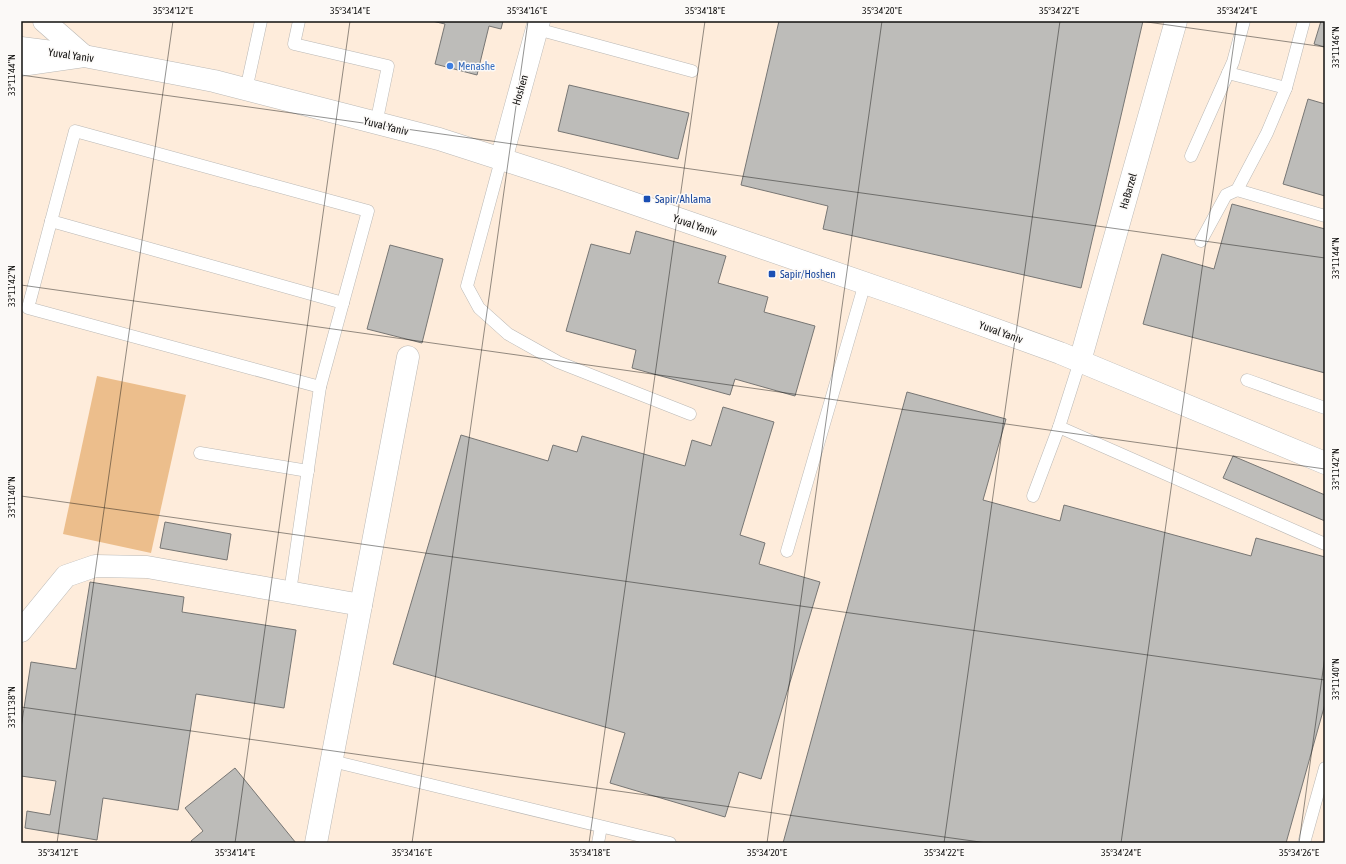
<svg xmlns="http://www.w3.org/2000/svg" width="1346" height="864" font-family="'Asap Condensed',sans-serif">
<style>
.industrial{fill:#feecdb}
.green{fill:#ecbe8c}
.building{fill:#bdbcb9;stroke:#777674}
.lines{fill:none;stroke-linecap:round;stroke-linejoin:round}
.lane-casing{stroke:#bab8b5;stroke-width:13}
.street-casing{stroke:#bab8b5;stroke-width:23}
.highway-casing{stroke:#bab8b5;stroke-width:23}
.lane{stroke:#fff;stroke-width:12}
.street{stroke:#fff;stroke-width:22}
.highway{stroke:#fff;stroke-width:22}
.ticks{fill:none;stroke:#100f0e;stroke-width:1;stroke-opacity:0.45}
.shop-dot{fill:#3f7fe0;stroke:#fbf9f7;stroke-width:1.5}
.transit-dot{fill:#1a4fb4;stroke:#fbf9f7;stroke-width:1.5}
.labels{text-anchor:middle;stroke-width:3;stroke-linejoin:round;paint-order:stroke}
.street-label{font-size:11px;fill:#100f0e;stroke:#fbf9f7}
.shop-label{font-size:11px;fill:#366cbe;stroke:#fbf9f7;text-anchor:start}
.transit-label{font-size:11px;fill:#164399;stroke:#fbf9f7;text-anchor:start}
.neatline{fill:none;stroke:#100f0e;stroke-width:1.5}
.ticks-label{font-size:10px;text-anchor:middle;fill:#100f0e}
</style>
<rect width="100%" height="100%" fill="#fbf9f7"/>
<rect class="industrial" x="21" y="21" width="1304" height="822"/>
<path class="green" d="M 97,376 L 186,395 L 151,553 L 63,534 Z"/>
<g class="building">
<path d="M 432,21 L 503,21 L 501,29 L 489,26 L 477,75 L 435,64 L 445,24 Z"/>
<path d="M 779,21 L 1143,21 L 1081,288 L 823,229 L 828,206 L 741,185 Z"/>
<path d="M 1321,21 L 1325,21 L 1325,47 L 1314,44 Z"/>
<path d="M 569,85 L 689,113 L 678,159 L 558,131 Z"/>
<path d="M 1308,99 L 1325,104 L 1325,196 L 1283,184 Z"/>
<path d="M 1232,204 L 1325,229 L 1325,373 L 1143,324 L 1162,254 L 1214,269 Z"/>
<path d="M 636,231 L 726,256 L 718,283 L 768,297 L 764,312 L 815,326 L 795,396 L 735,379 L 730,395 L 632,368 L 636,350 L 566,331 L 591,244 L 630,254 Z"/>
<path d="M 390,245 L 443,259 L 422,343 L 367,329 Z"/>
<path d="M 907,392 L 1006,419 L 983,500 L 1060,521 L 1064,505 L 1251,556 L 1256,538 L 1325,557 L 1325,704 L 1286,843 L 783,843 Z"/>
<path d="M 723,407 L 774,422 L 740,535 L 765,543 L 759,564 L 820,582 L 761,779 L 739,772 L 725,817 L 610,783 L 625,733 L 393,664 L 461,435 L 548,461 L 553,445 L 577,452 L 582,436 L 685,466 L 692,440 L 711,446 Z"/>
<path d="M 1233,456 L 1325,495 L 1325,521 L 1223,478 Z"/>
<path d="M 165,522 L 231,534 L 227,560 L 160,548 Z"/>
<path d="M 90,582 L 184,597 L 182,612 L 296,630 L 284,708 L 196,694 L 178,810 L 103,798 L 97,840 L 25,828 L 27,811 L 50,815 L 56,781 L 21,776 L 21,728 L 31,662 L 76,669 Z"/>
<path d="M 235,768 L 296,843 L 193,843 L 191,841 L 203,831 L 185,808 Z"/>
</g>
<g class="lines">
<g class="lane-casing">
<g id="lane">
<path d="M 299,21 L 294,44 L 388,66 L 376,124"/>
<path d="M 537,29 L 692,71"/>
<path d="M 1228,73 L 1286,88"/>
<path d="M 246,90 L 261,21"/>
<path d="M 75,131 L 368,211 L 320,387 L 28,308 Z"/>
<path d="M 1191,156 L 1233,62 L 1244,21"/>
<path d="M 501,160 L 467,286 L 479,308 L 508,334 L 558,362 L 690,414"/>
<path d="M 1237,190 L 1325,216"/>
<path d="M 51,221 L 343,303"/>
<path d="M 1201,241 L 1226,195 L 1237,190 L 1267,133 L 1286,88 L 1304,21"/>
<path d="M 1080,361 L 1059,427 L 1325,544"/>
<path d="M 1247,380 L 1325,408"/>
<path d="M 200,453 L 308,471"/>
<path d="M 1033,496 L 1059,427"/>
<path d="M 787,551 L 865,283"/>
<path d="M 290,592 L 320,387"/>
<path d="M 332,761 L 670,843"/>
<path d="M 598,843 L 601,827"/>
<path d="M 1304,843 L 1325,768"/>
</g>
</g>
<g class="street-casing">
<g id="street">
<path d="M 21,48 L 84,56 L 214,81 L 439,139 L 560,178 L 908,298 L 1060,353 L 1325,463"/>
<path d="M 501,160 L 539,21"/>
<path d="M 1080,361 L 1176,21"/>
<path d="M 21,631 L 66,576 L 95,566 L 147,567 L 361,605"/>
<path d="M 316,843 L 408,357"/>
</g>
</g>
<g class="highway-casing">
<g id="highway">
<path d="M 44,21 L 84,56"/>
<path d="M 21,65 L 84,56"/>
</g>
</g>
<use href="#lane" class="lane"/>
<use href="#street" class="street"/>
<use href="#highway" class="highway"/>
</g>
<path class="ticks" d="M 1140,21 L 1325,47M 21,75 L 1325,258M 21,285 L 1325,469M 21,496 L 1325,680M 21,707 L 987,843M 57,843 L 173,21M 235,843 L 350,21M 412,843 L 528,21M 589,843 L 705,21M 767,843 L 882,21M 944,843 L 1060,21M 1121,843 L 1237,21M 1299,843 L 1325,656"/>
<circle class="shop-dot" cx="450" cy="66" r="4"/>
<g class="transit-dot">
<rect x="643" y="195" width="8" height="8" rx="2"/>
<rect x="768" y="270" width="8" height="8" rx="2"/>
</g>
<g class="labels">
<g class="street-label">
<text transform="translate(71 55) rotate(8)" y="4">Yuval Yaniv</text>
<text transform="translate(520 90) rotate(-74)" y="4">Hoshen</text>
<text transform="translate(386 126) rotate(14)" y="4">Yuval Yaniv</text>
<text transform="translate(1128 191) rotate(-74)" y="4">HaBarzel</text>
<text transform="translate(695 225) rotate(19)" y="4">Yuval Yaniv</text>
<text transform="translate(1001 332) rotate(20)" y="4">Yuval Yaniv</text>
</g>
<g class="shop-label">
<text x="458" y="70">Menashe</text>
</g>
<g class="transit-label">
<text x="655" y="203">Sapir/Ahlama</text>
<text x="780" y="278">Sapir/Hoshen</text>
</g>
</g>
<rect width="1346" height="864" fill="none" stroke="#fbf9f7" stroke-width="44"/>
<rect x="22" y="22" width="1302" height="820" class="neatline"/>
<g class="ticks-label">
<text x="173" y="14">35°34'12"E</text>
<text x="350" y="14">35°34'14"E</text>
<text x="527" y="14">35°34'16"E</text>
<text x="705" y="14">35°34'18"E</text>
<text x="882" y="14">35°34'20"E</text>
<text x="1059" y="14">35°34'22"E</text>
<text x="1237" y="14">35°34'24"E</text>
<text transform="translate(1335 47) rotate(-90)" y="4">33°11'46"N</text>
<text transform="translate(11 75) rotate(-90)" y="4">33°11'44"N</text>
<text transform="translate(1335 258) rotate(-90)" y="4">33°11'44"N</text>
<text transform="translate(11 286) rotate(-90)" y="4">33°11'42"N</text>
<text transform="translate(1335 469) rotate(-90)" y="4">33°11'42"N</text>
<text transform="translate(11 497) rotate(-90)" y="4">33°11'40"N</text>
<text transform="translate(1335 679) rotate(-90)" y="4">33°11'40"N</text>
<text transform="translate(11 707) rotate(-90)" y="4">33°11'38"N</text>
<text x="58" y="856">35°34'12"E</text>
<text x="235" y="856">35°34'14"E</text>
<text x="412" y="856">35°34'16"E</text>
<text x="590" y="856">35°34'18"E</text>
<text x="767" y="856">35°34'20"E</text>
<text x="944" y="856">35°34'22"E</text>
<text x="1121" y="856">35°34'24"E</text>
<text x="1299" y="856">35°34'26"E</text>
</g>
</svg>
